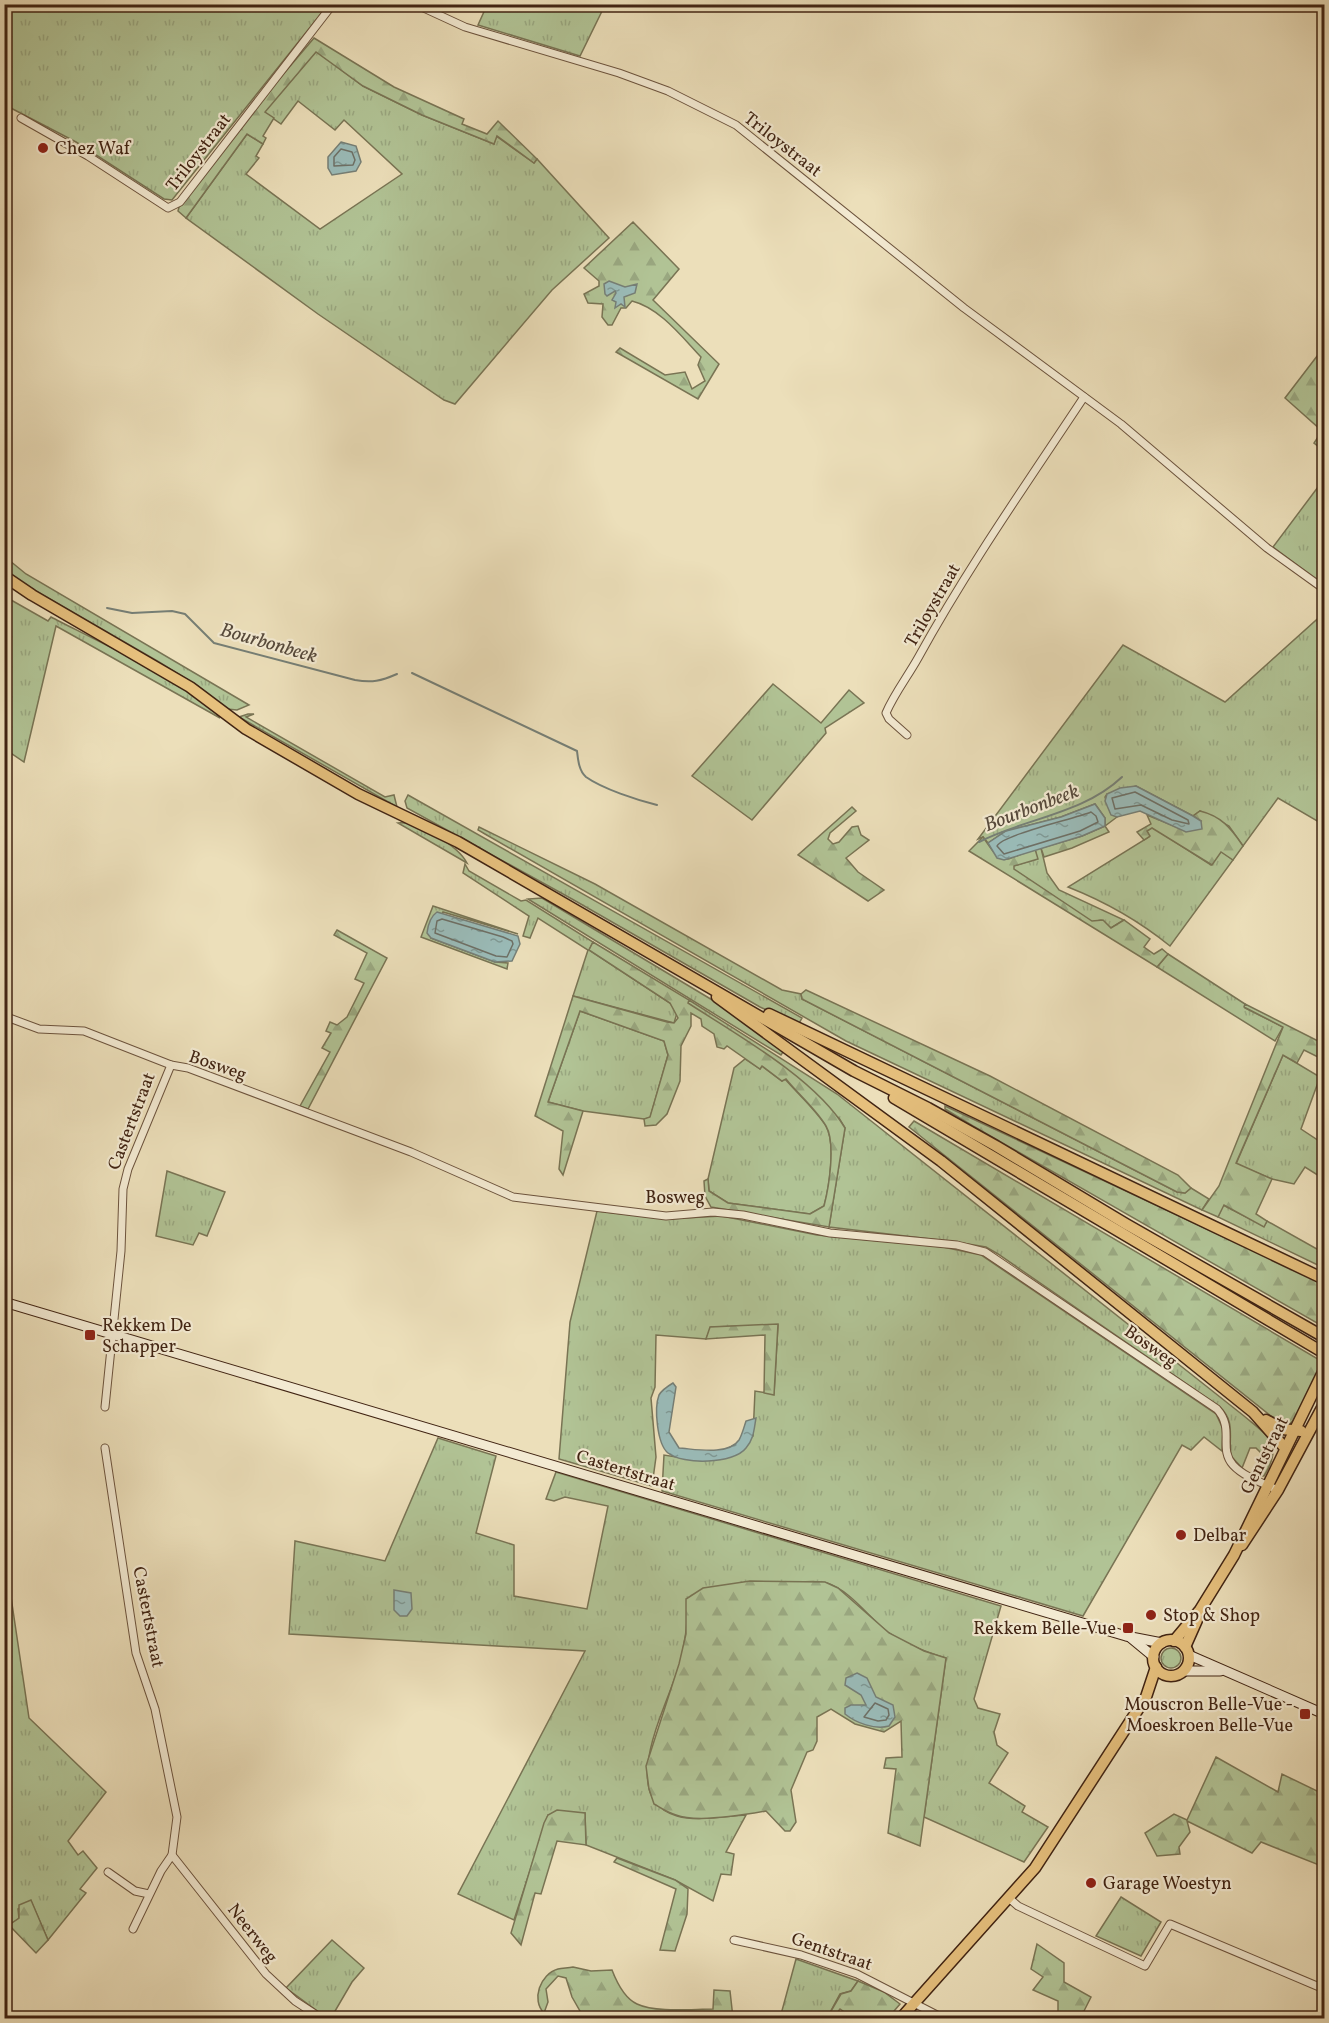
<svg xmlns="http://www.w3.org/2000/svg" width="1329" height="2023" font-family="Vollkorn,serif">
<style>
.grass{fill:url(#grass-tufts);stroke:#797454;stroke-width:1.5}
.forest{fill:url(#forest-firs);stroke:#797454;stroke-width:1.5}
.water{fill:url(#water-ripples);stroke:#767f76;stroke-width:1.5}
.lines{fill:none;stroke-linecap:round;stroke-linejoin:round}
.shore{stroke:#6e7066;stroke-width:1.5}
.stream{stroke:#767f76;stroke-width:2}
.street-casing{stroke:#6c533d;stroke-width:9}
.secondary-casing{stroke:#412413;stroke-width:11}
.primary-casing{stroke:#412413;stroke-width:13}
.street{stroke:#f3ead2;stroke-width:7}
.secondary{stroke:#f3ead2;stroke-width:9}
.primary{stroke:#e6c07d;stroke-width:10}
.poi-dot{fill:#8f2418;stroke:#f3ead2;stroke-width:2}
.labels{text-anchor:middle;stroke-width:4.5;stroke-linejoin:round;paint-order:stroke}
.street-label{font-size:18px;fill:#412413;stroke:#f3ead2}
.poi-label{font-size:18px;fill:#412413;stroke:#f3ead2;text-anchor:start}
.water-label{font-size:20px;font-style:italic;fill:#574a3c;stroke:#f3ead2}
</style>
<defs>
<pattern id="grass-tufts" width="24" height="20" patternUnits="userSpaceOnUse" patternTransform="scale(1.5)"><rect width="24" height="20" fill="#b1c395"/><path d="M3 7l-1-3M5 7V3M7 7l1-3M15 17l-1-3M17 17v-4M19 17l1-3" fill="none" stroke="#99a780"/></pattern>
<pattern id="forest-firs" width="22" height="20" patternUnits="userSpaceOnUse" patternTransform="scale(1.5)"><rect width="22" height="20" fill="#b1c395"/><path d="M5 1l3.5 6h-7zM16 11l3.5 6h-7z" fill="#99a780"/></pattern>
<pattern id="water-ripples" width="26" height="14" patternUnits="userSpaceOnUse" patternTransform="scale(1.5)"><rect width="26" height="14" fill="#9abbb8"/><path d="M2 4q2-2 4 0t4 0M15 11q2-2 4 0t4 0" fill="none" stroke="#7f9894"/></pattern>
</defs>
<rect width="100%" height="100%" fill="#ecdfba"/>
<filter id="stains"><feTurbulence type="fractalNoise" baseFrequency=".00333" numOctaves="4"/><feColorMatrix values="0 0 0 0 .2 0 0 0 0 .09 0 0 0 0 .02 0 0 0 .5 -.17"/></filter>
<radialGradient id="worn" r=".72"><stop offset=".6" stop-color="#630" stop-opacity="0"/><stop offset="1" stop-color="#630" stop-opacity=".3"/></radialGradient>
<g class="grass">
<path d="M 5,4 L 328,4 L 328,5 L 172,200 L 164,199 L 76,142 L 5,105 Z"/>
<path d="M 487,5 L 487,4 L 605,5 L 580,56 L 478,25 Z"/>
<path d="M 316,51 L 363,86 L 422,115 L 494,144 L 496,136 L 534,163 L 537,159 L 609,238 L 552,290 L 455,404 L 444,400 L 318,314 L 186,218 L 247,134 L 263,144 L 256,156 L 259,158 L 246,174 L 320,229 L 402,174 L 344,120 L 335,130 L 298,101 L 281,124 L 264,112 Z"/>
<path d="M 1324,479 L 1324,585 L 1273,547 Z"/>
<path d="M 4,556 L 26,574 L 249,705 L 237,710 L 227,709 L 198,686 L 159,662 L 5,573 Z"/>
<path d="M 4,596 L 48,621 L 51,617 C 87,636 201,689 220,718 L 56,626 L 24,762 L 5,749 Z"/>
<path d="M 1324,613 L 1324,825 L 1278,798 L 1243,846 L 1229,826 L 1200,811 L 1193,816 L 1136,786 L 1107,794 L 1105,797 L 1111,814 L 1117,817 L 1105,826 L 1105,818 L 1095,804 L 1061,817 L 1006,831 L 988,843 L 983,837 L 978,839 L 1123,645 L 1225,702 Z"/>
<path d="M 773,684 L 821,723 L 849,690 L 864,703 L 825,728 L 826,733 L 752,820 L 692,776 Z"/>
<path d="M 248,714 L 254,714 L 246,717 L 385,797 L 394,795 L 397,807 L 239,717 Z"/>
<path d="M 408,795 L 802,1018 L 798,1025 L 760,1007 L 572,899 L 407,808 L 405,801 Z"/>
<path d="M 398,823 C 418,821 458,846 467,863 Z"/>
<path d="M 479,827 L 595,884 L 782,990 L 801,994 L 802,999 L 1177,1192 L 1185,1193 L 1191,1188 L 1209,1199 L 1202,1210 L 846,1041 L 485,834 L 478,830 Z"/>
<path d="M 1152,827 L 1211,865 L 1221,851 L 1233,860 L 1170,946 C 1138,920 1106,902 1068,887 L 1149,837 L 1147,831 Z"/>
<path d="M 1041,848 L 1047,873 L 1059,890 L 1124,920 L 1111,928 L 1101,920 L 1092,922 L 1013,869 L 1013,866 L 1037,859 L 1035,849 Z"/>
<path d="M 465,864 L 469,871 L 521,901 L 526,900 L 593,942 L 589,950 L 670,1003 L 677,1013 L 674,1023 L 573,996 L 588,950 L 538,918 L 530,938 L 523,936 L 529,916 L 463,873 Z"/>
<path d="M 542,898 L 739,1016 L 785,1049 L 781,1055 L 528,899 Z"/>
<path d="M 433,906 L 518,934 L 443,912 L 431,938 L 495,962 L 508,963 L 507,969 L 421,937 Z"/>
<path d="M 1168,954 L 1245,1004 L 1245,1008 L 1283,1027 L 1275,1041 L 1157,967 Z"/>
<path d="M 689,1000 L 837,1094 L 1244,1416 C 1268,1436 1284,1444 1264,1476 L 1257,1476 L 1252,1472 L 1261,1467 L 1265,1457 L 1256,1448 L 1250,1448 L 1242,1468 L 1231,1456 C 1228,1438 1236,1422 1220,1407 L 998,1254 L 986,1247 L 956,1242 L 829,1227 L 845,1128 L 839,1118 L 688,1003 Z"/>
<path d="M 580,1011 L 664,1041 L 668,1055 L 650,1118 L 644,1119 L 583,1111 L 548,1102 Z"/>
<path d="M 1283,1055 L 1320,1077 L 1301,1129 L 1322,1143 L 1324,1179 L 1305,1167 L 1294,1184 L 1272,1179 L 1236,1164 Z"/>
<path d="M 745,1059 L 760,1069 L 762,1066 L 782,1081 L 785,1079 C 798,1094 815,1109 826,1126 C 836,1143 829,1187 824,1206 L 810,1214 L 728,1203 L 709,1191 L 708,1179 L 734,1068 Z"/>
<path d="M 167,1171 L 225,1192 L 207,1236 L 199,1233 L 193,1245 L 156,1236 Z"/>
<path d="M 1223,1205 L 1264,1226 L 1267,1221 L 1324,1253 L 1324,1268 L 1218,1217 Z"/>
<path d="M 597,1211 L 666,1219 L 722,1216 L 817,1235 L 943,1247 L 981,1255 L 1216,1414 L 1223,1429 L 1222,1451 L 1204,1437 L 1191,1450 L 1182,1445 L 1083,1616 L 662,1491 L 664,1455 L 702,1461 L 753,1436 L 755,1391 L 774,1394 L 778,1325 L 711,1327 L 706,1339 L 656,1335 L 655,1387 L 651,1398 L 656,1457 L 652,1486 L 559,1459 L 570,1322 Z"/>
<path d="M 438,1438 L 496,1456 L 476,1533 L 514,1545 L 514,1596 L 587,1609 L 608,1506 L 565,1497 L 554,1501 L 546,1499 L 556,1472 L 1001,1606 L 974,1699 L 978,1708 L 1000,1714 L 994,1732 L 997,1745 L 1008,1753 L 989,1783 L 1025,1806 L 1022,1812 L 1048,1827 L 1024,1862 L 924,1817 L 946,1658 C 926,1652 905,1644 888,1632 C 868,1617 851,1591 827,1583 C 806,1576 714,1595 687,1599 C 689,1621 685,1642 680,1663 C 669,1703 614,1798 677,1816 C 698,1822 725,1816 746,1815 L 726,1852 L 734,1854 L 731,1875 L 721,1874 L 713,1901 L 675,1880 L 586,1845 L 585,1813 L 548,1815 L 514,1920 L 458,1894 L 585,1651 L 289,1634 L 295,1541 L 385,1561 Z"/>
<path d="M 4,1550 L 29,1718 L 106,1792 L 68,1841 L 78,1855 L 83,1851 L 97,1868 L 80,1889 L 86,1893 L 48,1940 L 31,1901 L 18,1909 L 19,1919 L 9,1925 L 5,1921 Z"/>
<circle cx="1171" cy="1658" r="10"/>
<path d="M 1121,1897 L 1161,1922 L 1141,1956 L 1096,1936 Z"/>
<path d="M 332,1940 L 364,1968 L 352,1982 L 331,2018 L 327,2018 L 286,1988 Z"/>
<path d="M 796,1959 L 858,1981 L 851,1991 L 840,1994 L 827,2018 L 780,2018 Z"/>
</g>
<g class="forest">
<path d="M 314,38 L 394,87 L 464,119 L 462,124 L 487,134 L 498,121 L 537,159 L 534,163 L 497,136 L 494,144 L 422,115 L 363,86 L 316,52 L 265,112 L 274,118 L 263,136 L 266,138 L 263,144 L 247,134 L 186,218 L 178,211 L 179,207 L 251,112 Z"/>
<path d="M 633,222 L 679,269 L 653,300 L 719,364 L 698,399 L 616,352 L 620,348 L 665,375 L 685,372 L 692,389 L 705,381 L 698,365 L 701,357 C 682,337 660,308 632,301 L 626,308 L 621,308 L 612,325 L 608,325 L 602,317 L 603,304 L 588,303 L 584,294 L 599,286 L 599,281 L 584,268 Z"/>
<path d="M 1324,347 L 1324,451 L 1314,443 L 1322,431 L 1285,398 Z"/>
<path d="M 852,807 L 856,811 L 830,833 L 828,839 L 833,844 L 839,842 L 852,827 L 858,826 L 861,835 L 869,840 L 846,858 L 858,872 L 884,890 L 868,901 L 798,855 Z"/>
<path d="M 1200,811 C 1221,816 1231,828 1243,846 L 1233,860 L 1221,852 L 1212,865 L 1152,828 L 1147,831 L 1150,836 L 1144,840 L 1137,832 L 1151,824 L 1147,815 L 1186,831 L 1201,821 L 1193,816 Z"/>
<path d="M 1105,826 L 1109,832 L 1072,848 L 1044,857 L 1041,848 L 1082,836 Z"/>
<path d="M 983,837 C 1004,868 1001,861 1035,849 L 1038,859 L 1014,866 L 1014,869 L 1092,921 L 1103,920 L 1111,928 L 1124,920 L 1150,939 L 1144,947 L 1154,954 L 1162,949 L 1168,954 L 1157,967 L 969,851 Z"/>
<path d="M 337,930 L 387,958 L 308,1109 L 300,1106 L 330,1052 L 322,1048 L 331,1033 L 326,1031 L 330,1022 L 337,1025 L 347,1017 L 364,983 L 355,979 L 367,953 L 334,935 Z"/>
<path d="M 593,942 L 689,1000 L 688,1003 C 736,1034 816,1079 845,1128 L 829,1227 L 711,1207 L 705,1196 L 704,1181 L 708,1179 L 709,1191 L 728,1203 L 810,1214 L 824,1206 C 829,1187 836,1143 826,1126 C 816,1109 798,1094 786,1079 L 782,1081 L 762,1066 L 760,1069 L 727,1046 L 724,1049 L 717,1047 L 714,1034 L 702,1026 L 701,1019 L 691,1013 L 691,1026 L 681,1046 L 680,1081 L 667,1114 L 656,1125 L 645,1126 L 644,1119 L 650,1117 L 668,1055 L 664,1041 L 580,1011 L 548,1102 L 583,1111 L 563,1175 L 559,1169 L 563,1131 L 535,1116 L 573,996 L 667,1022 L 674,1023 L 678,1018 L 670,1003 L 589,950 Z"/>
<path d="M 806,990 L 990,1076 L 1178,1175 L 1191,1188 L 1185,1193 L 1177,1192 L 802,999 L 801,994 Z"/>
<path d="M 1245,1004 L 1324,1044 L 1324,1060 L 1304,1050 L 1297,1063 L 1283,1055 L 1236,1163 L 1272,1179 L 1256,1214 L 1267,1221 L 1264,1227 L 1224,1205 L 1218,1217 L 1202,1210 L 1219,1186 L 1283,1027 L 1244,1007 Z"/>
<path d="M 945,1106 L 1324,1284 L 1324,1327 L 973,1126 L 945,1109 Z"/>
<path d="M 914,1121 L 1323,1362 L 1294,1420 L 1288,1425 L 1271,1416 L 909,1127 Z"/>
<path d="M 778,1324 L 774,1395 L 764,1393 L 765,1335 L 706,1339 L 710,1327 Z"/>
<path d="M 750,1581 L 825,1582 L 838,1588 L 889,1633 L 924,1651 L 946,1658 L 920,1846 L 888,1833 L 896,1769 L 884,1768 L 886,1758 L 902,1757 L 901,1721 L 884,1732 L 855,1724 L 831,1709 L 817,1717 L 817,1741 L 813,1750 L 807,1752 L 791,1790 L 796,1822 L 790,1831 L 785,1831 L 766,1811 C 744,1815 697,1823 676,1815 C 668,1813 661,1808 654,1804 L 649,1789 L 646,1766 L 679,1664 L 686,1634 L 686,1599 L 703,1588 Z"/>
<path d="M 1216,1757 L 1278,1792 L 1282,1774 L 1321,1793 L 1324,1782 L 1324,1867 L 1261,1842 L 1252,1853 L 1187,1821 L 1190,1832 L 1179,1847 L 1180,1854 L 1157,1856 L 1145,1833 L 1174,1814 L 1187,1820 Z"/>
<path d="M 557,1810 L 585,1813 L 586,1845 L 557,1841 L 541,1894 L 535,1893 L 521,1945 L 511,1933 L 544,1823 L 548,1815 Z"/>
<path d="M 617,1858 L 675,1880 L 688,1889 L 687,1914 L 675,1951 L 660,1950 L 676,1889 L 614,1862 Z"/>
<path d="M 31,1900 L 48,1940 L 36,1953 L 9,1925 L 19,1918 L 19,1905 Z"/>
<path d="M 1037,1944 L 1064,1963 L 1064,1982 L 1091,1997 L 1084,2011 L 1064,2018 L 1058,2014 L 1058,2001 L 1033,1990 L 1043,1977 L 1031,1969 Z"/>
<path d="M 573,1967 L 591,1971 L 612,1970 C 617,1983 624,1998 637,2004 C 656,2013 692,2009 713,2009 L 714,1990 L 730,1991 L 733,2018 L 584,2018 L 572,1997 L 566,1978 L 558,1976 L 546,1989 L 548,2002 L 544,2013 C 531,2000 540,1974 558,1969 C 562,1968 568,1968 573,1967 Z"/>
<path d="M 858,1981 L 884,1992 L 900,2004 L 888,2018 L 853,2018 L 840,2009 L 833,2018 L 827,2018 L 841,1994 L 851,1991 Z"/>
</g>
<g class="water">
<path d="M 341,142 L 356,146 L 361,162 L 356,171 L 332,175 L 328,168 L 328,157 Z"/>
<path d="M 609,281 L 625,287 L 637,284 L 635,293 L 624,297 L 625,307 L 621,304 L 615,308 L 616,302 L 612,300 L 616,293 L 615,291 L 607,296 L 605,294 L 604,284 Z"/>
<path d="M 1136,786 L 1193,816 L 1201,821 L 1202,829 L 1186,832 L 1140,811 L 1117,817 L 1111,815 L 1105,801 L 1107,794 L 1120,788 Z"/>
<path d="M 1095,804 L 1105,818 L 1105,826 L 1082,836 L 1004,860 L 997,858 L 988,843 L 1006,831 L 1061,817 Z"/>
<path d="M 437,912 L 518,936 L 520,944 L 512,961 L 495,962 L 431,938 L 427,933 C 428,924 430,917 437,912 Z"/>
<path d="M 673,1383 L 676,1387 L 669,1432 L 679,1448 C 695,1449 728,1456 739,1440 C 742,1435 744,1427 746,1421 L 756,1418 C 754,1429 754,1439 746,1448 C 734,1464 683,1465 668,1453 C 657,1444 654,1408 659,1395 C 662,1390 668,1386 673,1383 Z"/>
<path d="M 394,1590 L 411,1593 L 412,1609 L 407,1616 L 400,1616 L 394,1610 Z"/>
<path d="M 857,1673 L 867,1678 L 876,1697 L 893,1705 L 895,1717 L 889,1726 C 875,1730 856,1723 845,1714 L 845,1708 L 851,1705 L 866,1705 L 861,1695 L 845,1685 L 846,1678 Z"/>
</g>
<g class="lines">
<g class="shore">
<path d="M 341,149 L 352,152 L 355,160 L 353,165 L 334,166 L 334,157 Z"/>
<path d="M 1135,792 L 1188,820 L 1189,824 L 1172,820 L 1141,805 L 1115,809 L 1112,798 Z"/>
<path d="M 1091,812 L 1096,816 L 1098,822 L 1080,831 L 1004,854 L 997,846 C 1002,835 1074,819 1091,812 Z"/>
<path d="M 442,919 L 503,937 L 512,941 L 513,944 L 507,957 L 496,956 L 435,933 L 437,921 Z"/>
<path d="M 875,1703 L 888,1709 L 889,1715 L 886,1720 L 878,1721 L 864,1717 Z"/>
</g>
<g class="stream">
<path d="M 107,608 L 132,613 L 172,611 L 185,614 L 214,643 L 355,680 C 372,683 381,681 397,674"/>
<path d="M 412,673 L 577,751 C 578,760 579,771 586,777 C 603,789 637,800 657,805"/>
<path d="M 979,842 C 1026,818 1083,814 1122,777"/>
</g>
<g class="street-casing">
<g id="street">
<path d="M 415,4 L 465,27 L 619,73 L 668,91 L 736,125 L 964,308 L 1121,424 L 1267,548 L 1324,589"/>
<path d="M 21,118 L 88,156 L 168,208 L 180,202 L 333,4"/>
<path d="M 907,735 L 889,719 L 886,713 C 894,694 908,676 918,658 C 968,567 1027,483 1084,397"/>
<path d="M 4,1016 L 39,1029 L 84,1031 L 171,1065 L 188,1068 L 411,1152 L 513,1197 L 666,1216 L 713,1212 L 743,1215 L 830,1233 L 957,1245 L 985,1252 L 1217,1409 C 1235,1429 1218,1448 1233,1465 C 1244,1477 1263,1483 1278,1490"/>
<path d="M 105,1407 L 121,1251 L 123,1189 L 128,1169 L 171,1065"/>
<path d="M 105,1448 L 136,1653 L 155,1709 L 177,1817 L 172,1855 L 161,1871 L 133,1929"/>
<path d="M 172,1855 L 266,1974 L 295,2001 L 321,2018"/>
<path d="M 108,1872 L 135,1891 L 149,1894"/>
<path d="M 1010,1899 L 1018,1906 L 1145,1966 L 1170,1924 L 1324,1989"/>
<path d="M 734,1940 L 801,1955 L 857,1974 L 943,2018"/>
</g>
</g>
<g class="secondary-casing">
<g id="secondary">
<path d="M 4,1302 L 1126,1636 L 1162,1643"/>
<path d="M 1131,1638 L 1154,1657"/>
<path d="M 1189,1655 L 1324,1714"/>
<path d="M 1184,1671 L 1220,1671"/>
</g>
</g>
<g class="primary-casing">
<g id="primary">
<path d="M 4,576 L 32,595 L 190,687 L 246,729 L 358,794 L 458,842 L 854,1071 L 928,1108 L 996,1146 L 1126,1224 L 1324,1337"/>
<path d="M 717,997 L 941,1161 L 1253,1412 L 1285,1448"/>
<path d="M 769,1014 L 1324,1279"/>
<path d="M 894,1098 L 1324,1353"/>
<path d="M 1266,1420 L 1282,1429 L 1301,1431"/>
<path d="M 1242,1545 L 1278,1490 L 1324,1404"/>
<circle cx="1171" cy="1658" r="18"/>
<path d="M 1174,1641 L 1200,1610 L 1234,1555 L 1324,1370"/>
<path d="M 1185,1647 L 1197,1620"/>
<path d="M 901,2018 L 1035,1868 L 1146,1697 L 1156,1667"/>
</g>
</g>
<use href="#street" class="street"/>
<use href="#secondary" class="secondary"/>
<use href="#primary" class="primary"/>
</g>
<g class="poi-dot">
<circle cx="43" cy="148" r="6"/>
<rect x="84" y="1329" width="12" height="12" rx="3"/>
<circle cx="1181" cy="1535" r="6"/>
<circle cx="1151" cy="1615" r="6"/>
<rect x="1122" y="1622" width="12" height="12" rx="3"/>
<rect x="1299" y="1708" width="12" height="12" rx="3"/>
<circle cx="1091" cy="1883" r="6"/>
</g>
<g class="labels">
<g class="street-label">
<text transform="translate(783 144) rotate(38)" y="6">Triloystraat</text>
<text transform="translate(198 152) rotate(-52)" y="6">Triloystraat</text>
<text transform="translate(932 605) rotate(-60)" y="6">Triloystraat</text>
<text transform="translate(218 1065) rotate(19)" y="6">Bosweg</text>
<text transform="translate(131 1121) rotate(-69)" y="6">Castertstraat</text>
<text x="675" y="1203">Bosweg</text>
<text transform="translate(1151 1346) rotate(35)" y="6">Bosweg</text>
<text transform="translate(1264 1455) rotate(-63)" y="6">Gentstraat</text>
<text transform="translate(626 1470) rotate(17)" y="6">Castertstraat</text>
<text transform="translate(149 1617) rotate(79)" y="6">Castertstraat</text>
<text transform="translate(253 1933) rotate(52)" y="6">Neerweg</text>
<text transform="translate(832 1951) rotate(19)" y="6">Gentstraat</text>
</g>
<g class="poi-label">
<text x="55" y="154">Chez Waf</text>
<text x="102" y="1331">Rekkem De<tspan x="102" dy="21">Schapper</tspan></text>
<text x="1193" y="1541">Delbar</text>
<text x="1163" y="1621">Stop &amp; Shop</text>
<text x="1116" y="1634" text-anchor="end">Rekkem Belle-Vue</text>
<text x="1293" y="1710" text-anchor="end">Mouscron Belle-Vue -<tspan x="1293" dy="21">Moeskroen Belle-Vue</tspan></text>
<text x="1103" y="1889">Garage Woestyn</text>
</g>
<g class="water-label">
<text transform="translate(269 642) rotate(16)" y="7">Bourbonbeek</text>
<text transform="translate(1031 807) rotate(-21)" y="7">Bourbonbeek</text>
</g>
</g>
<rect width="1329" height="2023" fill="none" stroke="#ecdfba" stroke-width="24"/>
<rect x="6" y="6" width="1317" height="2011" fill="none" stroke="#412413" stroke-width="3"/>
<rect x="12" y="12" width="1305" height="1999" fill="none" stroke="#412413" stroke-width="1.5"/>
<rect width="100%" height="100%" filter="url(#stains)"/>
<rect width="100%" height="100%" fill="url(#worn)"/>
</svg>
